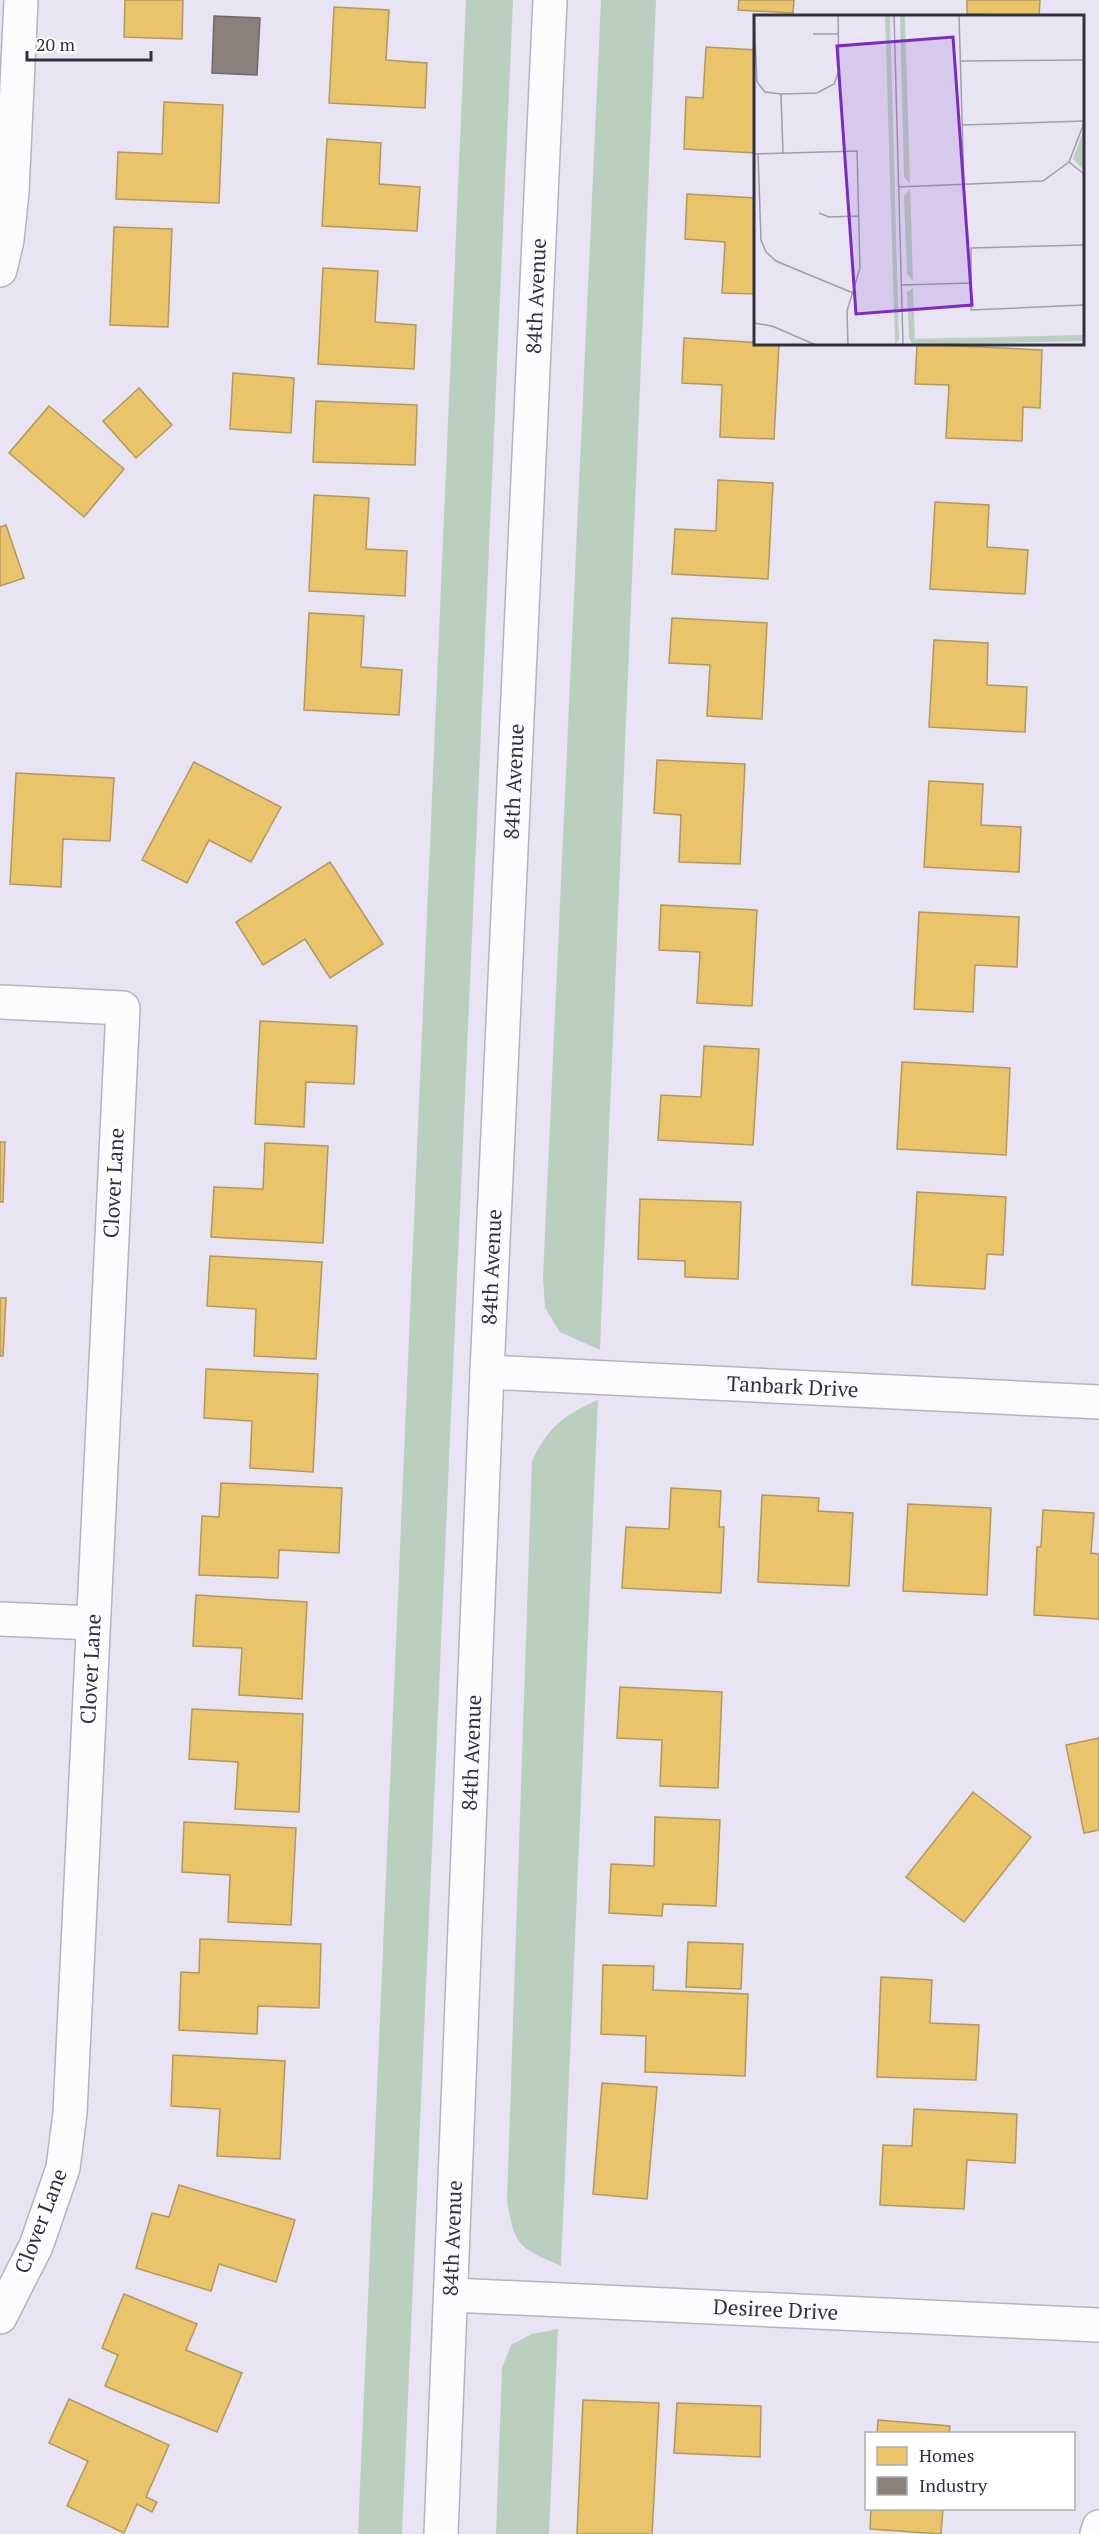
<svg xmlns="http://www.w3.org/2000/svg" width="1099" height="2534" font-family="'PT Serif',serif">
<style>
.green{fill:#bbcfc1}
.homes{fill:#e9c46a;stroke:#b2985d;stroke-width:1.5}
.industry{fill:#8a817c;stroke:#706969;stroke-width:1.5}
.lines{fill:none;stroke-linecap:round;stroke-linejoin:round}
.minor-casing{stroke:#b6b2c0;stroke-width:36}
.tertiary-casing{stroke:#b6b2c0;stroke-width:36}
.minor{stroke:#fcfbfd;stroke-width:33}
.tertiary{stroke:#fcfbfd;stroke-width:33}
.labels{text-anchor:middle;stroke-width:6;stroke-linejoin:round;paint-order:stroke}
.street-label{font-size:21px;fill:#33303e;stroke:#fff}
.inset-road{fill:none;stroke:#a09cab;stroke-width:1.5}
.view{fill:#7b2cbf;fill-opacity:0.15;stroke:#7b2cbf;stroke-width:3}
.inset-edge{fill:none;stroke:#33303e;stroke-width:3}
</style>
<rect width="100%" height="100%" fill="#e8e4f4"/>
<g class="green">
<path d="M 466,0 L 513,0 L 402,2534 L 358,2534 Z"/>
<path d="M 601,0 L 656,0 L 600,1350 L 560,1332 L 545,1308 L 543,1278 Z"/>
<path d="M 598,1400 L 561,2266 C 519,2248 514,2246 507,2200 L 532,1461 C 548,1427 564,1415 598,1400 Z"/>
<path d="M 558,2329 L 549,2534 L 496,2534 L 502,2368 L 511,2345 L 532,2334 Z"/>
</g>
<g class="homes">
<path d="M 125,0 L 183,0 L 182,39 L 124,37 Z"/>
<path d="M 739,0 L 794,0 L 793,13 L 738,10 Z"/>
<path d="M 967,0 L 1040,0 L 1039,16 L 967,14 Z"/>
<path d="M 334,7 L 389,10 L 386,60 L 427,63 L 425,108 L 329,103 Z"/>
<path d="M 706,47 L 756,50 L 756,153 L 684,149 L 686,97 L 703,98 Z"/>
<path d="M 164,102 L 223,105 L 219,203 L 116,199 L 118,152 L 162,154 Z"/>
<path d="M 327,139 L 381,143 L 379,184 L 420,187 L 417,231 L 322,226 Z"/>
<path d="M 687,194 L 756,198 L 756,294 L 722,293 L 725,242 L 685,239 Z"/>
<path d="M 114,227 L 172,229 L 168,327 L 110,325 Z"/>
<path d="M 323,268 L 378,271 L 375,322 L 416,325 L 414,369 L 318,364 Z"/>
<path d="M 684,338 L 779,344 L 774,439 L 720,437 L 722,385 L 682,383 Z"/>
<path d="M 917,344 L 1042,350 L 1040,408 L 1023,407 L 1022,441 L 946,438 L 949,385 L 915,384 Z"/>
<path d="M 233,373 L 294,378 L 291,433 L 230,429 Z"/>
<path d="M 139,388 L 172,425 L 136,458 L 103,421 Z"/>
<path d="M 316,401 L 417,405 L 415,465 L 313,462 Z"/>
<path d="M 49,406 L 124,469 L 84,517 L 9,453 Z"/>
<path d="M 718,480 L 773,483 L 768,579 L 672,574 L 675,529 L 716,531 Z"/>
<path d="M 314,495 L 369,498 L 366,549 L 407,551 L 405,596 L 309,591 Z"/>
<path d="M 935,502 L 989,505 L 987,547 L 1028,550 L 1025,594 L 930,589 Z"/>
<path d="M 6,525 L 24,578 L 0,586 L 0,527 Z"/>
<path d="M 309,613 L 364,616 L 361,667 L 402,670 L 399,715 L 304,710 Z"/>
<path d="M 672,618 L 767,623 L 762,719 L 707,716 L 710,665 L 669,663 Z"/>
<path d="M 934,640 L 988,643 L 987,685 L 1027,687 L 1025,732 L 929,727 Z"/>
<path d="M 657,760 L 745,764 L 740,864 L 679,862 L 681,815 L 654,813 Z"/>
<path d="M 194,762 L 281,807 L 251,862 L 209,840 L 187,883 L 142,860 Z"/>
<path d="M 16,773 L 114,778 L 110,841 L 63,839 L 61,887 L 10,884 Z"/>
<path d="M 929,781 L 983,784 L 981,825 L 1021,827 L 1019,872 L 924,867 Z"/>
<path d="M 330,862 L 383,944 L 330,978 L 305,939 L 263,965 L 236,922 Z"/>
<path d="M 661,905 L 757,910 L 752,1006 L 697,1003 L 700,952 L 659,950 Z"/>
<path d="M 919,912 L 1019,917 L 1017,967 L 975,965 L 973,1012 L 914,1009 Z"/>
<path d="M 260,1021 L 357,1026 L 354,1084 L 306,1082 L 304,1127 L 255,1124 Z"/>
<path d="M 704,1046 L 759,1049 L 753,1145 L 658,1140 L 661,1095 L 701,1097 Z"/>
<path d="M 902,1062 L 1010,1068 L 1006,1155 L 897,1149 Z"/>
<path d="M 0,1142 L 5,1142 L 3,1202 L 0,1202 Z"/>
<path d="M 265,1143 L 328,1146 L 323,1243 L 211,1237 L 214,1187 L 263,1189 Z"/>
<path d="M 917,1192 L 1006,1197 L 1003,1255 L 987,1254 L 985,1289 L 912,1285 Z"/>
<path d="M 640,1199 L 741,1202 L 738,1279 L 685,1277 L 685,1261 L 638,1259 Z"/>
<path d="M 210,1256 L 322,1262 L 316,1359 L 254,1356 L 256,1309 L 207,1306 Z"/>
<path d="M 0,1298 L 6,1298 L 3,1356 L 0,1356 Z"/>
<path d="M 206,1369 L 318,1374 L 313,1472 L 250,1468 L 252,1421 L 204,1418 Z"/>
<path d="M 221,1483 L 342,1488 L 339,1553 L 279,1550 L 278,1578 L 199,1575 L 202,1516 L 219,1517 Z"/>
<path d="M 671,1488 L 721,1491 L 719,1527 L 724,1527 L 721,1593 L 622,1588 L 626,1527 L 669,1529 Z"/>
<path d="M 762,1495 L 819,1498 L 818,1511 L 853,1513 L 849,1586 L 758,1582 Z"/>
<path d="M 908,1504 L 991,1508 L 987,1595 L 903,1591 Z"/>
<path d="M 1043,1510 L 1094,1513 L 1091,1553 L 1099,1554 L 1099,1619 L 1034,1615 L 1037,1547 L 1041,1547 Z"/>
<path d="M 196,1595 L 307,1602 L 302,1699 L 239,1695 L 242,1648 L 193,1646 Z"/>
<path d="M 620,1687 L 722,1692 L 718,1788 L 660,1786 L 662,1740 L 617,1738 Z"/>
<path d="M 192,1709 L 303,1714 L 299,1812 L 235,1809 L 238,1762 L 189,1759 Z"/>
<path d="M 1099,1738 L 1099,1830 L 1084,1833 L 1066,1745 Z"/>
<path d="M 973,1792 L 1031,1837 L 964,1922 L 906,1877 Z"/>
<path d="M 655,1817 L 720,1820 L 716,1906 L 663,1904 L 662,1916 L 609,1913 L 611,1864 L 654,1866 Z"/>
<path d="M 184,1822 L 296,1828 L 291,1925 L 228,1922 L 230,1875 L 182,1872 Z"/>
<path d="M 200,1939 L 321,1944 L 319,2008 L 258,2006 L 257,2034 L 179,2030 L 181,1972 L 199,1973 Z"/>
<path d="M 688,1942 L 743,1944 L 741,1989 L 686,1987 Z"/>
<path d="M 603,1965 L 654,1966 L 653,1990 L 748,1994 L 745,2076 L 645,2072 L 646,2036 L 601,2034 Z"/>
<path d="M 881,1977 L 932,1980 L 930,2023 L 979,2025 L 976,2080 L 877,2077 Z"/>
<path d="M 173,2055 L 285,2061 L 280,2159 L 217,2156 L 220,2109 L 171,2106 Z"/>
<path d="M 602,2083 L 657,2087 L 647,2199 L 593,2194 Z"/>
<path d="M 914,2109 L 1017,2114 L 1015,2163 L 967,2160 L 964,2209 L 880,2205 L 883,2145 L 912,2146 Z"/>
<path d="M 179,2185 L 295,2220 L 276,2282 L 219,2264 L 211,2291 L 136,2268 L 152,2213 L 169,2217 Z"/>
<path d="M 124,2294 L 197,2324 L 186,2350 L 242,2373 L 217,2432 L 105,2386 L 118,2355 L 102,2348 Z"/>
<path d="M 69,2399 L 169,2445 L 146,2497 L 157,2502 L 152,2512 L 137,2504 L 124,2533 L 67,2506 L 88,2461 L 49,2443 Z"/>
<path d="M 583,2400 L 659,2403 L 652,2534 L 577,2534 Z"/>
<path d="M 677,2403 L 761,2406 L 760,2457 L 674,2453 Z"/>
<path d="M 878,2420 L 950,2426 L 949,2434 L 877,2434 Z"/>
<path d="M 871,2508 L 943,2508 L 941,2534 L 870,2529 Z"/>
</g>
<path class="industry" d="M 214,16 L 260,18 L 257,75 L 212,73 Z"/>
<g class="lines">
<g class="minor-casing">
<g id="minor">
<path d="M 0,270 L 7,240 L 12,192 L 21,0"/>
<path d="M 0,1002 L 123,1008 L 70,2113 L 63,2168 L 36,2246 L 0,2317"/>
<path id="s1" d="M 487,1372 L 1099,1402"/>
<path d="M 0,1619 L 93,1623"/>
<path id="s2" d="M 452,2295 L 1099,2325"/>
<path d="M 1097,2534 L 1099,2527"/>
</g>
</g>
<g class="tertiary-casing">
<g id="tertiary">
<path id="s3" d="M 441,2534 L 487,1372 L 550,0"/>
</g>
</g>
<use href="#minor" class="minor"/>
<use href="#tertiary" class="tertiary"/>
</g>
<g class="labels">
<g class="street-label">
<text dy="7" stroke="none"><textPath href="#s3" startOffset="2240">84th Avenue</textPath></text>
<text dy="7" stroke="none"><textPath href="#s3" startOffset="1754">84th Avenue</textPath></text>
<text transform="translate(114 1183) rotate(-87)" y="7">Clover Lane</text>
<text dy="7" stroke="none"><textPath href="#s3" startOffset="1268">84th Avenue</textPath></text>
<text dy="7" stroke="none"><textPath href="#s1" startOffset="306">Tanbark Drive</textPath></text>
<text transform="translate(91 1669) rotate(-87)" y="7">Clover Lane</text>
<text dy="7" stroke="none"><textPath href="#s3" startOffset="782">84th Avenue</textPath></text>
<text transform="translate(41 2221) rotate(-69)" y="7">Clover Lane</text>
<text dy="7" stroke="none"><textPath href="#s3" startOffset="296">84th Avenue</textPath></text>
<text dy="7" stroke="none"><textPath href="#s2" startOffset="324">Desiree Drive</textPath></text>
</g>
</g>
<g transform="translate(754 15)">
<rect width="330" height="330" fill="#e8e4f4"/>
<path d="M 131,0 L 136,0 L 145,324 L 141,330 ZM 146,0 L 151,0 L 156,169 L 150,162 ZM 330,114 L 330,155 L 319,144 ZM 156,174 L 157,203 L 159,266 L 153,259 L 150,181 ZM 159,273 L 161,324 L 330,320 L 330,326 L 159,330 L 155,323 L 153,277 Z" fill="#bbcfc1"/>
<path class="inset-road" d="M 0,0 L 3,67 L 11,77 L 27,79 L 63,78 L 80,69 L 85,56 L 84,0M 140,0 L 149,330M 205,0 L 210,171M 59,19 L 85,19M 207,46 L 330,45M 27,79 L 29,138M 208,110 L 330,106M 4,138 L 7,225 L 12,237 L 22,246 L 99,278M 0,139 L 103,136 L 106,253 L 93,296 L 94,330M 315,147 L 330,159M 144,172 L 289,166 L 315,147 L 330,108M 65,198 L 75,202 L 105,201M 330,230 L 217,233 L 217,295 L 330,290M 148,270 L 218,268M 0,308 L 18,311 L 62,330"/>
<path class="view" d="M 199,22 L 218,290 L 102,299 L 83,31 Z"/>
<rect width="330" height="330" class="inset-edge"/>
</g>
<rect x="865" y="2432" width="210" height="78" fill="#ffffff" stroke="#adacb2" stroke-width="1.5"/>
<rect x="877" y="2447" width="30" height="18" fill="#e9c46a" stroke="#adacb2" stroke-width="1.5"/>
<text x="919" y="2462" font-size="18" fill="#33303e">Homes</text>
<rect x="877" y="2477" width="30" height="18" fill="#8a817c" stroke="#adacb2" stroke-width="1.5"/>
<text x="919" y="2492" font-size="18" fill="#33303e">Industry</text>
<path d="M27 51v9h124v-9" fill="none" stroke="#33303e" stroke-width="3"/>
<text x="36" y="51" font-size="18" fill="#33303e" stroke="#ffffff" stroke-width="4.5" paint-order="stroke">20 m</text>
</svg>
